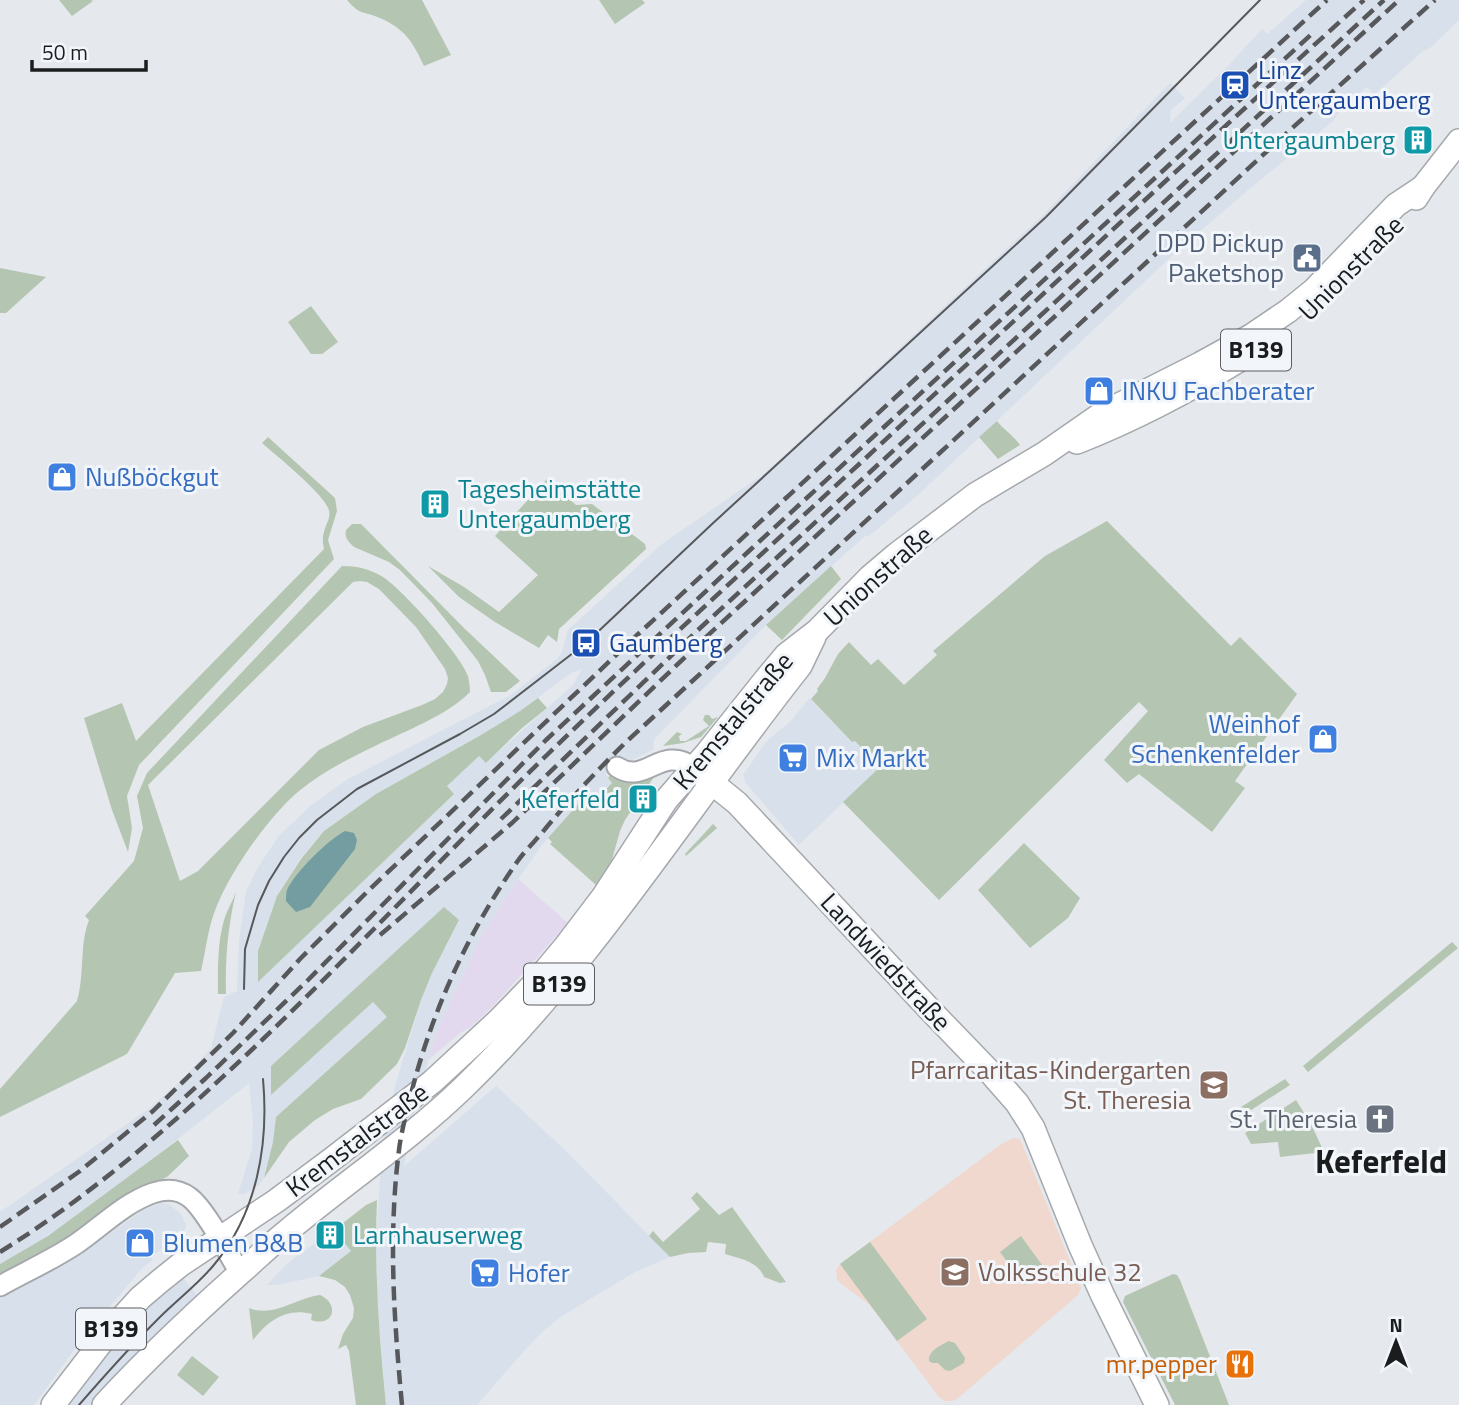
<svg xmlns="http://www.w3.org/2000/svg" width="1459" height="1405" font-family="'Titillium Web',sans-serif">
<style>
.built{fill:#d8e0eb;fill-rule:evenodd}
.industrial{fill:#e3d9ee}
.education{fill:#f0d8ce}
.green{fill:#b4c6b1;fill-rule:evenodd}
.water{fill:#739da0}
.lines{fill:none;stroke-linecap:round;stroke-linejoin:round}
.minor-casing{stroke:#a5a8ac;stroke-width:23}
.major-casing{stroke:#a5a8ac;stroke-width:26}
.minor{stroke:#fff;stroke-width:19}
.major{stroke:#fff;stroke-width:23}
.tram{stroke:#57585b;stroke-width:2}
.rail{stroke:#57585b;stroke-width:4.5;stroke-dasharray:14 7;stroke-linecap:butt}
.labels{text-anchor:middle;stroke-width:6;stroke-linejoin:round;paint-order:stroke}
.shield{fill:#f2f6fa;stroke:#5c5d60;stroke-width:2}
.shield-label{font-size:24px;font-weight:bold;fill:#1b1c1e}
.transit-label{font-size:26px;fill:#164399;stroke:#f2f6fa;text-anchor:start}
.culture-label{font-size:26px;fill:#0d838f;stroke:#f2f6fa;text-anchor:end}
.service-label{font-size:26px;fill:#4e5e75;stroke:#f2f6fa;text-anchor:end}
.street-label{font-size:26px;fill:#1b1c1e;stroke:#f2f6fa}
.shop-label{font-size:26px;fill:#366cbe;stroke:#f2f6fa;text-anchor:start}
.education-label{font-size:26px;fill:#785e54;stroke:#f2f6fa;text-anchor:end}
.worship-label{font-size:26px;fill:#5b616d;stroke:#f2f6fa;text-anchor:end}
.food-label{font-size:26px;fill:#c56008;stroke:#f2f6fa;text-anchor:end}
.district-label{font-size:33px;font-weight:bold;fill:#1b1c1e;stroke:#f2f6fa}
</style>
<rect width="100%" height="100%" fill="#e5e8ec"/>
<g class="built">
<path d="M 1306,0 L 1459,0 L 1459,20 L 1430,48 L 1423,51 L 1375,94 L 1377,98 L 1367,87 L 1343,106 L 1333,121 L 1248,190 L 1174,254 L 919,494 L 869,536 L 865,536 L 766,625 L 655,738 L 653,743 L 654,749 L 632,760 L 626,760 L 622,759 L 605,774 L 613,783 L 595,801 L 580,802 L 541,846 L 508,894 L 484,932 L 470,961 L 450,1001 L 433,1043 L 412,1117 L 404,1166 L 496,1086 L 565,1150 L 670,1257 L 635,1272 L 562,1316 L 543,1331 L 524,1351 L 477,1405 L 386,1405 L 377,1297 L 376,1239 L 382,1151 L 395,1086 L 421,1000 L 432,973 L 459,921 L 342,1002 L 271,1066 L 272,1094 L 373,1002 L 387,1017 L 276,1117 L 273,1142 L 264,1178 L 260,1184 L 245,1194 L 238,1194 L 252,1149 L 253,1121 L 249,1083 L 155,1157 L 48,1236 L 0,1264 L 0,1212 L 150,1108 L 182,1080 L 211,1048 L 224,997 L 237,991 L 239,941 L 246,892 L 257,869 L 278,837 L 309,807 L 348,779 L 511,695 L 558,658 L 562,652 L 568,630 L 662,544 L 765,473 L 1044,214 L 1170,83 L 1185,98 L 1171,110 L 1170,123 L 1228,66 L 1262,29 L 1267,34 ZM 582,669 L 573,685 L 486,763 L 479,756 L 447,786 L 454,794 L 258,981 L 258,951 L 277,896 L 300,859 L 324,831 L 376,794 L 481,735 L 520,711 L 571,673 Z"/>
<path d="M 809,698 L 852,742 L 854,740 L 880,767 L 799,845 L 745,782 L 743,775 L 766,742 L 792,720 Z"/>
<path d="M 162,1203 L 170,1205 L 181,1214 L 186,1225 L 182,1238 L 169,1248 L 167,1246 L 151,1256 L 153,1260 L 142,1268 L 73,1351 L 34,1405 L 0,1405 L 0,1299 L 68,1263 L 145,1209 Z"/>
<path d="M 334,1230 L 351,1251 L 319,1276 L 277,1285 L 267,1285 L 281,1270 L 294,1258 Z"/>
<path d="M 180,1274 L 198,1296 L 157,1333 L 90,1405 L 62,1405 L 98,1357 Z"/>
</g>
<path class="industrial" d="M 518,879 L 568,923 L 494,1005 L 471,1027 L 460,1033 L 428,1060 L 433,1043 L 450,1001 L 470,961 L 484,932 Z"/>
<path class="education" d="M 1013,1138 L 1020,1139 L 1081,1288 L 1078,1295 L 957,1399 L 952,1401 L 945,1401 L 939,1397 L 870,1305 L 840,1283 L 837,1279 L 836,1270 L 840,1264 L 1000,1145 Z"/>
<g class="green">
<path d="M 59,0 L 91,0 L 93,1 L 72,16 Z"/>
<path d="M 347,0 L 422,0 L 451,55 L 424,66 C 413,42 405,29 380,18 C 362,10 362,17 347,0 Z"/>
<path d="M 599,0 L 642,0 L 645,3 L 615,24 Z"/>
<path d="M 0,268 L 46,277 L 6,313 L 0,313 Z"/>
<path d="M 311,306 L 338,342 L 322,354 L 311,354 L 288,322 Z"/>
<path d="M 997,421 C 1004,430 1014,436 1020,445 L 998,459 L 979,437 Z"/>
<path d="M 268,437 L 335,498 L 337,511 L 328,540 L 334,559 L 139,765 L 127,796 L 132,828 L 128,852 L 112,810 L 84,718 L 122,703 L 136,741 L 324,549 C 323,543 322,538 324,532 C 325,525 331,519 329,510 C 324,494 277,456 262,443 Z"/>
<path d="M 547,479 L 576,505 L 592,504 L 645,544 L 646,549 L 559,629 L 557,642 L 548,635 L 539,648 L 495,622 L 459,597 L 428,566 L 464,587 L 499,612 L 538,575 L 495,536 Z"/>
<path d="M 1107,521 L 1231,646 L 1240,637 L 1297,694 L 1235,781 L 1245,788 L 1212,832 L 1139,774 L 1127,783 L 1104,760 L 1148,711 L 1139,702 L 939,900 L 843,802 L 880,767 L 855,741 L 852,742 L 811,699 L 818,691 L 817,689 L 825,678 L 838,654 L 849,642 L 871,665 L 878,659 L 904,685 L 937,655 L 933,651 L 1045,556 Z"/>
<path d="M 352,524 L 361,524 L 465,629 L 520,681 L 506,692 L 491,692 L 485,675 L 478,661 L 432,603 L 400,570 L 389,562 L 354,547 C 349,542 344,538 346,530 Z"/>
<path d="M 342,566 C 357,566 370,569 383,577 C 403,590 460,654 468,676 C 469,681 470,687 470,692 C 448,715 405,731 377,745 C 350,758 322,772 299,791 C 269,816 230,872 216,908 C 208,927 206,950 201,971 L 175,973 L 127,1054 L 0,1117 L 0,1089 L 77,1001 C 85,974 79,946 89,920 L 85,916 L 134,861 L 143,828 L 137,796 L 147,773 ZM 360,581 L 367,582 L 379,589 L 416,627 L 445,669 L 448,678 L 447,684 L 443,692 L 435,699 L 422,705 L 363,727 L 319,750 L 198,871 L 180,881 L 148,785 L 353,582 Z"/>
<path d="M 831,566 L 841,579 L 782,640 L 766,625 Z"/>
<path d="M 538,698 L 547,708 L 522,728 L 486,763 L 479,756 L 447,786 L 454,794 L 258,982 L 258,951 L 277,896 L 301,859 L 324,831 L 376,794 L 481,735 L 520,711 Z"/>
<path d="M 705,715 L 709,715 L 712,719 L 718,717 L 701,737 L 683,743 L 663,746 L 677,732 L 682,734 L 679,736 L 680,741 L 686,741 L 709,726 L 703,720 Z"/>
<path d="M 612,773 C 628,787 637,780 654,777 L 625,820 L 620,831 L 611,863 L 596,885 L 550,844 L 552,842 L 548,838 L 580,802 L 595,801 L 612,783 L 608,778 Z"/>
<path d="M 713,824 L 717,828 L 686,856 L 685,854 Z"/>
<path d="M 1024,843 L 1080,898 L 1068,918 L 1030,948 L 978,890 Z"/>
<path d="M 236,892 C 228,925 225,959 226,994 L 218,994 C 218,969 217,941 225,917 C 228,909 233,900 236,892 Z"/>
<path d="M 444,907 L 459,920 L 432,973 L 421,1000 L 405,1048 L 397,1064 L 361,1099 L 333,1109 L 315,1120 L 289,1142 L 264,1178 L 273,1142 L 276,1117 L 387,1017 L 373,1002 L 271,1095 L 271,1066 Z"/>
<path d="M 1452,942 L 1458,948 L 1308,1072 L 1303,1066 Z"/>
<path d="M 1285,1079 L 1290,1085 L 1231,1123 L 1227,1116 Z"/>
<path d="M 1296,1100 L 1311,1124 L 1324,1152 L 1280,1157 L 1278,1142 L 1251,1144 L 1245,1133 Z"/>
<path d="M 178,1140 L 189,1156 L 167,1177 L 147,1186 L 54,1250 L 0,1278 L 0,1264 L 48,1236 Z"/>
<path d="M 697,1192 L 719,1215 L 732,1207 L 786,1282 L 780,1283 L 764,1277 C 758,1261 740,1259 725,1254 L 726,1244 L 708,1242 L 706,1252 L 688,1253 L 670,1257 L 649,1236 L 653,1231 L 663,1242 L 700,1209 L 691,1198 Z"/>
<path d="M 377,1200 C 374,1269 379,1336 386,1405 L 356,1405 L 349,1351 L 346,1345 L 338,1349 L 343,1334 L 353,1318 L 354,1308 L 350,1295 L 345,1287 L 335,1280 L 319,1276 L 351,1251 L 334,1230 L 366,1205 Z"/>
<path d="M 1021,1236 L 1045,1269 L 1024,1285 L 1000,1252 Z"/>
<path d="M 870,1242 L 927,1319 L 897,1341 L 840,1264 Z"/>
<path d="M 1173,1274 L 1177,1275 L 1180,1280 L 1229,1405 L 1175,1405 L 1123,1302 L 1125,1296 Z"/>
<path d="M 320,1295 C 340,1304 334,1328 311,1320 L 312,1314 C 286,1307 268,1321 253,1340 L 249,1308 C 273,1318 296,1298 320,1295 Z"/>
<path d="M 949,1341 L 955,1343 L 965,1358 L 964,1363 L 950,1371 L 945,1370 L 938,1363 L 932,1363 L 929,1361 C 928,1351 941,1345 949,1341 Z"/>
<path d="M 192,1356 L 219,1377 L 203,1396 L 177,1375 Z"/>
</g>
<path class="water" d="M 345,831 L 354,833 L 357,840 L 355,849 L 310,907 L 296,912 L 286,901 C 286,897 286,893 287,890 C 294,873 329,839 345,831 Z"/>
<g class="lines">
<g class="minor-casing">
<g id="minor">
<path d="M 617,767 C 646,786 660,744 693,767"/>
<path d="M 0,1286 C 25,1272 52,1260 76,1244 C 101,1227 124,1203 153,1193 C 165,1189 178,1189 189,1197 C 205,1208 229,1255 240,1273"/>
</g>
</g>
<g class="major-casing">
<g id="major">
<path d="M 1416,198 L 1423,187 L 1459,141"/>
<path d="M 1077,442 C 1136,419 1192,389 1246,356"/>
<path d="M 701,774 L 737,803 L 933,1013 L 988,1070 L 1017,1103 L 1033,1128 L 1080,1245 L 1103,1296 L 1157,1405"/>
<path d="M 53,1405 L 110,1331 L 140,1298 L 160,1281 L 180,1265 L 276,1201 L 331,1160 L 432,1082 L 498,1021 L 534,984 L 565,947 L 603,897 L 666,800 L 707,753 L 766,679 L 786,655 L 817,631 L 870,577 L 896,555 L 975,495 L 1044,454 L 1103,413 L 1200,364 L 1251,336 L 1288,311 L 1314,290 L 1396,205 L 1423,187"/>
<path d="M 104,1405 C 147,1358 193,1315 240,1273 C 255,1260 269,1246 284,1234 C 343,1184 408,1141 464,1087 C 594,961 688,807 800,666 L 814,637"/>
</g>
</g>
<use href="#minor" class="minor"/>
<use href="#major" class="major"/>
<g class="tram">
<path d="M 244,989 L 245,949 L 258,905 L 269,881 L 284,857 L 299,838 L 317,820 L 357,789 L 460,734 L 494,714 L 586,643 L 711,525 L 1046,217 L 1260,0"/>
<path d="M 79,1405 C 105,1375 131,1346 159,1318 C 177,1300 197,1285 213,1266 C 257,1214 269,1145 263,1079"/>
</g>
<g class="rail">
<path d="M 501,819 L 698,630 L 1384,0"/>
<path d="M 380,935 L 512,823 L 705,638 L 1399,0"/>
<path d="M 154,1125 L 206,1078 L 308,980 L 546,740 L 749,551 L 1315,31"/>
<path d="M 0,1227 L 80,1171 L 153,1111 L 233,1033 L 300,959 L 369,890 L 635,637 L 1327,0"/>
<path d="M 0,1252 C 95,1193 179,1119 260,1042 C 359,947 452,847 550,752 C 668,638 791,528 911,416 C 1062,277 1212,137 1364,0"/>
<path d="M 402,1405 C 394,1320 388,1235 399,1150 C 401,1133 406,1115 410,1098 C 431,1013 467,934 517,862 C 524,852 533,843 541,834 C 567,802 595,773 624,744 L 1290,130 L 1435,0"/>
</g>
</g>
<defs>
<g id="station-square" transform="scale(1.575)"><rect x="-9" y="-9" width="18" height="18" rx="4" fill="#1a4fb4" stroke="#f2f6fa"/><path d="M-3-6H3Q5-6 5-4V2Q5 4 3 4L4.5 6H3L1.5 4h-3L-3 6H-4.5L-3 4Q-5 4-5 2V-4Q-5-6-3-6ZM-3.5-4v3h7v-3ZM-3.5 1v1.5H-2V1ZM2 1v1.5H3.5V1Z" fill="#fff"/></g>
<g id="building-square" transform="scale(1.575)"><rect x="-9" y="-9" width="18" height="18" rx="4" fill="#0f9aa8" stroke="#f2f6fa"/><path d="M-4-6H4V6H1V3H-1V6H-4ZM-2.5-4.3h1.7v1.8h-1.7ZM.8-4.3h1.7v1.8H.8ZM-2.5-1h1.7V.8h-1.7ZM.8-1h1.7V.8H.8Z" fill="#fff"/></g>
<g id="civic-square" transform="scale(1.575)"><rect x="-9" y="-9" width="18" height="18" rx="4" fill="#5c6f8a" stroke="#f2f6fa"/><path d="M-.6-6.5H3V-4.5H.6V-3L4-1V1h2V6H-6V1h2V-1L-.6-3ZM-1.2 2.5V6h2.4V2.5Z" fill="#fff"/></g>
<g id="shop-square" transform="scale(1.575)"><rect x="-9" y="-9" width="18" height="18" rx="4" fill="#3f7fe0" stroke="#f2f6fa"/><path d="M-5-2.5h2.3a2.7 3.5 0 0 1 5.4 0H5L5.5 6h-11ZM-1.5-2.5h3a1.5 2.3 0 0 0-3 0Z" fill="#fff"/></g>
<g id="bus-square" transform="scale(1.575)"><rect x="-9" y="-9" width="18" height="18" rx="4" fill="#1a4fb4" stroke="#f2f6fa"/><path d="M-5-6H5V4H4V6H2V4H-2V6H-4V4H-5ZM-3.5-4V0h7V-4ZM-3.5 1.2v1.5H-2V1.2ZM2 1.2v1.5H3.5V1.2Z" fill="#fff"/></g>
<g id="supermarket-square" transform="scale(1.575)"><rect x="-9" y="-9" width="18" height="18" rx="4" fill="#3f7fe0" stroke="#f2f6fa"/><path d="M-6-5.5h2.5l.6 2H6L4.5 2H-2.5L-4.4-4H-6ZM-1.5 3.2a1.3 1.3 0 1 0 .1 0ZM3 3.2a1.3 1.3 0 1 0 .1 0Z" fill="#fff"/></g>
<g id="school-square" transform="scale(1.575)"><rect x="-9" y="-9" width="18" height="18" rx="4" fill="#8d6e63" stroke="#f2f6fa"/><path d="M0-5L7-2L0 1L-7-2ZM-4 1L0 2.5L4 1V4Q0 6-4 4Z" fill="#fff"/></g>
<g id="church-square" transform="scale(1.575)"><rect x="-9" y="-9" width="18" height="18" rx="4" fill="#6b7280" stroke="#f2f6fa"/><path d="M-1.2-6h2.4v3.5h3.3v2.4h-3.3V6h-2.4V-.1h-3.3v-2.4h3.3Z" fill="#fff"/></g>
<g id="restaurant-square" transform="scale(1.575)"><rect x="-9" y="-9" width="18" height="18" rx="4" fill="#e8710a" stroke="#f2f6fa"/><path d="M-5-6h1v4h1v-4h1v4h1v-4h1v5L-1.5 .5V6h-2V.5L-5-1ZM5-6V6H3V1.5H1.5Q1.5-4 5-6Z" fill="#fff"/></g>
</defs>
<g fill-rule="evenodd">
<use href="#station-square" x="1235" y="85"/>
<use href="#building-square" x="1418" y="140"/>
<use href="#civic-square" x="1307" y="258"/>
<use href="#shop-square" x="1099" y="391"/>
<use href="#shop-square" x="62" y="477"/>
<use href="#building-square" x="435" y="504"/>
<use href="#bus-square" x="586" y="643"/>
<use href="#shop-square" x="1323" y="739"/>
<use href="#supermarket-square" x="793" y="758"/>
<use href="#building-square" x="643" y="799"/>
<use href="#school-square" x="1214" y="1085"/>
<use href="#church-square" x="1380" y="1119"/>
<use href="#building-square" x="330" y="1235"/>
<use href="#shop-square" x="140" y="1243"/>
<use href="#school-square" x="955" y="1272"/>
<use href="#supermarket-square" x="485" y="1273"/>
<use href="#restaurant-square" x="1240" y="1364"/>
</g>
<g class="labels">
<g class="shield">
<rect x="1221" y="329.5" width="70" height="41" rx="5"/>
<rect x="524" y="963.5" width="70" height="41" rx="5"/>
<rect x="76" y="1308.5" width="70" height="41" rx="5"/>
</g>
<g class="shield-label">
<text x="1256" y="358">B139</text>
<text x="559" y="992">B139</text>
<text x="111" y="1337">B139</text>
</g>
<g class="transit-label">
<text x="1258" y="79">Linz<tspan x="1258" dy="30">Untergaumberg</tspan></text>
<text x="609" y="652">Gaumberg</text>
</g>
<g class="culture-label">
<text x="1395" y="149">Untergaumberg</text>
<text x="458" y="498" text-anchor="start">Tagesheimstätte<tspan x="458" dy="30">Untergaumberg</tspan></text>
<text x="620" y="808">Keferfeld</text>
<text x="353" y="1244" text-anchor="start">Larnhauserweg</text>
</g>
<g class="service-label">
<text x="1284" y="252">DPD Pickup<tspan x="1284" dy="30">Paketshop</tspan></text>
</g>
<g class="street-label">
<text transform="translate(1351 268) rotate(-45)" y="9">Unionstraße</text>
<text transform="translate(878 576) rotate(-42)" y="9">Unionstraße</text>
<text transform="translate(733 721) rotate(-50)" y="9">Kremstalstraße</text>
<text transform="translate(886 962) rotate(47)" y="9">Landwiedstraße</text>
<text transform="translate(357 1140) rotate(-37)" y="9">Kremstalstraße</text>
</g>
<g class="shop-label">
<text x="1122" y="400">INKU Fachberater</text>
<text x="85" y="486">Nußböckgut</text>
<text x="1300" y="733" text-anchor="end">Weinhof<tspan x="1300" dy="30">Schenkenfelder</tspan></text>
<text x="816" y="767">Mix Markt</text>
<text x="163" y="1252">Blumen B&amp;B</text>
<text x="508" y="1282">Hofer</text>
</g>
<g class="education-label">
<text x="1191" y="1079">Pfarrcaritas-Kindergarten<tspan x="1191" dy="30">St. Theresia</tspan></text>
<text x="978" y="1281" text-anchor="start">Volksschule 32</text>
</g>
<g class="worship-label">
<text x="1357" y="1128">St. Theresia</text>
</g>
<g class="food-label">
<text x="1217" y="1373">mr.pepper</text>
</g>
<g class="district-label">
<text x="1381" y="1173">Keferfeld</text>
</g>
</g>
<g transform="translate(1396 1342)" stroke="#f2f6fa" stroke-width="5" paint-order="stroke">
<path d="M0-5L12 26L0 18L-12 26Z" fill="#1b1c1e"/>
<text y="-10" font-size="19" font-weight="bold" text-anchor="middle" fill="#1b1c1e">N</text>
</g>
<path d="M32 60v10h114v-10" fill="none" stroke="#1b1c1e" stroke-width="3.5"/>
<text x="42" y="60" font-size="21" fill="#1b1c1e" stroke="#f2f6fa" stroke-width="5" paint-order="stroke">50 m</text>
</svg>
